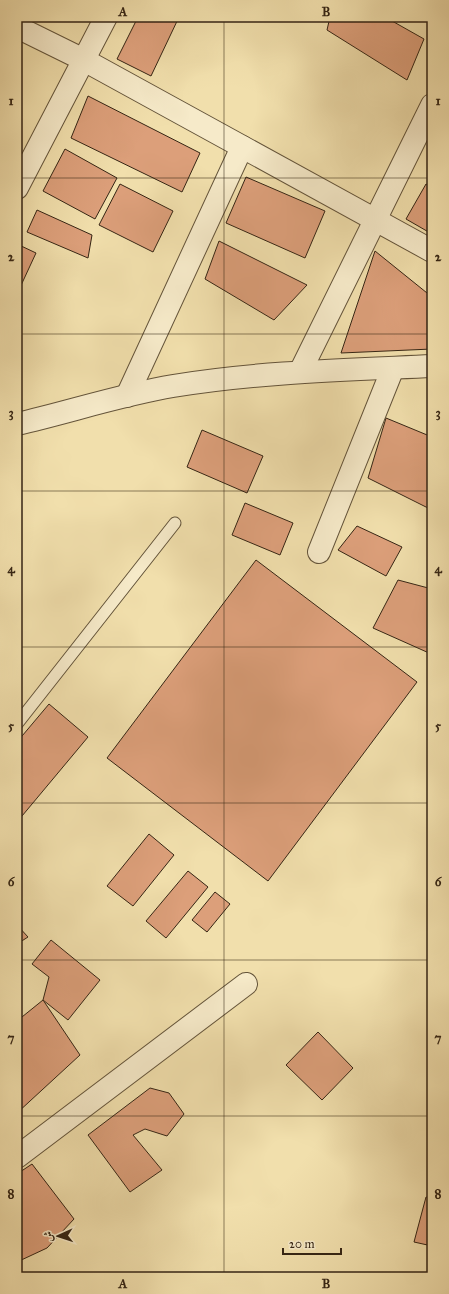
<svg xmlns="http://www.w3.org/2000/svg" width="449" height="1294" font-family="'IM FELL Great Primer',Amiri,serif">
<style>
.building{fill:#dc9f7a;stroke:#352514}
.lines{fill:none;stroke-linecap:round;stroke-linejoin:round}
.service-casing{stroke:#64543a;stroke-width:13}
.minor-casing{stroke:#64543a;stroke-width:24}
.service{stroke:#f6eac9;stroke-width:11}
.minor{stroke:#f6eac9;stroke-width:22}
.grid{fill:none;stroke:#352514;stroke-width:1;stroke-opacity:0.55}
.neatline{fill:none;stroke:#352514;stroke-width:1.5}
.grid-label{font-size:13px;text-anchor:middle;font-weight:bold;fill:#352514}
</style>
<rect width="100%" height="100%" fill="#f1dfac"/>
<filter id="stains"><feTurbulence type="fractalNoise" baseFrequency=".005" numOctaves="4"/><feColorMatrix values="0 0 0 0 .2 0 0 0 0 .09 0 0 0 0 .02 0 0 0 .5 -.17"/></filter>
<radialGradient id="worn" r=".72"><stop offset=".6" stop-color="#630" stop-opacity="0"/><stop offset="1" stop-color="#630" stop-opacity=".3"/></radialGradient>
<g class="building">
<path d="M 138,17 L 179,17 L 151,76 L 117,59 Z"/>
<path d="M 330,17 L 385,17 L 424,39 L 407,80 L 327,30 Z"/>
<path d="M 88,96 L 200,153 L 182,192 L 71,138 Z"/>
<path d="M 65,149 L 117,178 L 95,219 L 43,191 Z"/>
<path d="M 246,177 L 325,211 L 305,258 L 226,223 Z"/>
<path d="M 120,184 L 173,211 L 153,252 L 99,225 Z"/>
<path d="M 426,184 L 432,187 L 432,234 L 406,219 Z"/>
<path d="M 37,210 L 92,235 L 88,258 L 27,232 Z"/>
<path d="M 219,241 L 307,285 L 274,320 L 205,279 Z"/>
<path d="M 17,244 L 36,253 L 17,294 Z"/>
<path d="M 375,251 L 432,297 L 432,349 L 341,353 Z"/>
<path d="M 386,418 L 432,437 L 432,510 L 368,478 Z"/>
<path d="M 202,430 L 263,456 L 247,493 L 187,467 Z"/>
<path d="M 245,503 L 293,523 L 280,555 L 232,535 Z"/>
<path d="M 357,526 L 402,547 L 386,576 L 338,550 Z"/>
<path d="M 256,560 L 417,682 L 268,881 L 107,758 Z"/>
<path d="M 398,580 L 432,589 L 432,645 L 429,653 L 373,628 Z"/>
<path d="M 49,704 L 88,737 L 17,822 L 17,742 Z"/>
<path d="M 149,834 L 174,855 L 133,906 L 107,886 Z"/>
<path d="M 188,871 L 208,887 L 166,938 L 146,921 Z"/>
<path d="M 215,892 L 230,904 L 207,932 L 192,920 Z"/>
<path d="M 17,925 L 28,937 L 17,944 Z"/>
<path d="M 51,940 L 100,980 L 68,1020 L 43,1000 L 49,977 L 32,964 Z"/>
<path d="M 43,1000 L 80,1055 L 17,1113 L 17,1021 Z"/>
<path d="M 318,1032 L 353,1068 L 322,1100 L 286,1065 Z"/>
<path d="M 150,1088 L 169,1093 L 184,1114 L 167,1136 L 145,1129 L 133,1135 L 162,1170 L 130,1192 L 88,1135 Z"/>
<path d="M 32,1164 L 74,1219 L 47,1248 L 17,1262 L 17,1174 Z"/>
<path d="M 426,1197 L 432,1198 L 432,1246 L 414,1242 Z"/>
</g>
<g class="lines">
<g class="service-casing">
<path id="service" d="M 17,724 L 175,523"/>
</g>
<g class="minor-casing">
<g id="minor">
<path d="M 17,27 L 84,60 L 432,251"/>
<path d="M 17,188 L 106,17"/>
<path d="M 300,372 L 432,105"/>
<path d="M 127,396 L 242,147"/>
<path d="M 17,424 C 69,412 120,395 173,386 C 258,372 345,370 432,366"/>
<path d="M 319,552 L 393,368"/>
<path d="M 17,1157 L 246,984"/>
</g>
</g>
<use href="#service" class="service"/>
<use href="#minor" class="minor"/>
</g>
<path class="grid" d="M 224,17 L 224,1277M 17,178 L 432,178M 17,334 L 432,334M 17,491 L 432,491M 17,647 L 432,647M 17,803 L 432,803M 17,960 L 432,960M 17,1116 L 432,1116"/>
<rect width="449" height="1294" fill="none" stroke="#f1dfac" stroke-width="44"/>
<g transform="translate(58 1236) rotate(267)" stroke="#f6eac9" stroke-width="3" paint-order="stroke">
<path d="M0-3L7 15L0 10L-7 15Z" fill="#352514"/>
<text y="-6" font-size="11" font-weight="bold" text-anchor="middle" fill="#352514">ش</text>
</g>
<path d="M283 1248v6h58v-6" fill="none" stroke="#352514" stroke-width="2"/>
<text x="289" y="1248" font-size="12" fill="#352514" stroke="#f6eac9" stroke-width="3" paint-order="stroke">20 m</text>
<rect x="22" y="22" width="405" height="1250" class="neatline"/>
<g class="grid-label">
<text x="123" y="16">A</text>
<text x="326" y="16">B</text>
<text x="11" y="105">1</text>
<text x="438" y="105">1</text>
<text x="11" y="261">2</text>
<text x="438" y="261">2</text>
<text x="11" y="417">3</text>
<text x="438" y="417">3</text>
<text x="11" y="573">4</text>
<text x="438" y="573">4</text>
<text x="11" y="730">5</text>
<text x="438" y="730">5</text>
<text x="11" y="886">6</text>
<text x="438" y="886">6</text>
<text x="11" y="1042">7</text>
<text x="438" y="1042">7</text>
<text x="11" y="1198">8</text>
<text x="438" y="1198">8</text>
<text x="123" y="1288">A</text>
<text x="326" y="1288">B</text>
</g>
<rect width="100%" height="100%" filter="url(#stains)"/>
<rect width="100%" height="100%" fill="url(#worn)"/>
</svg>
